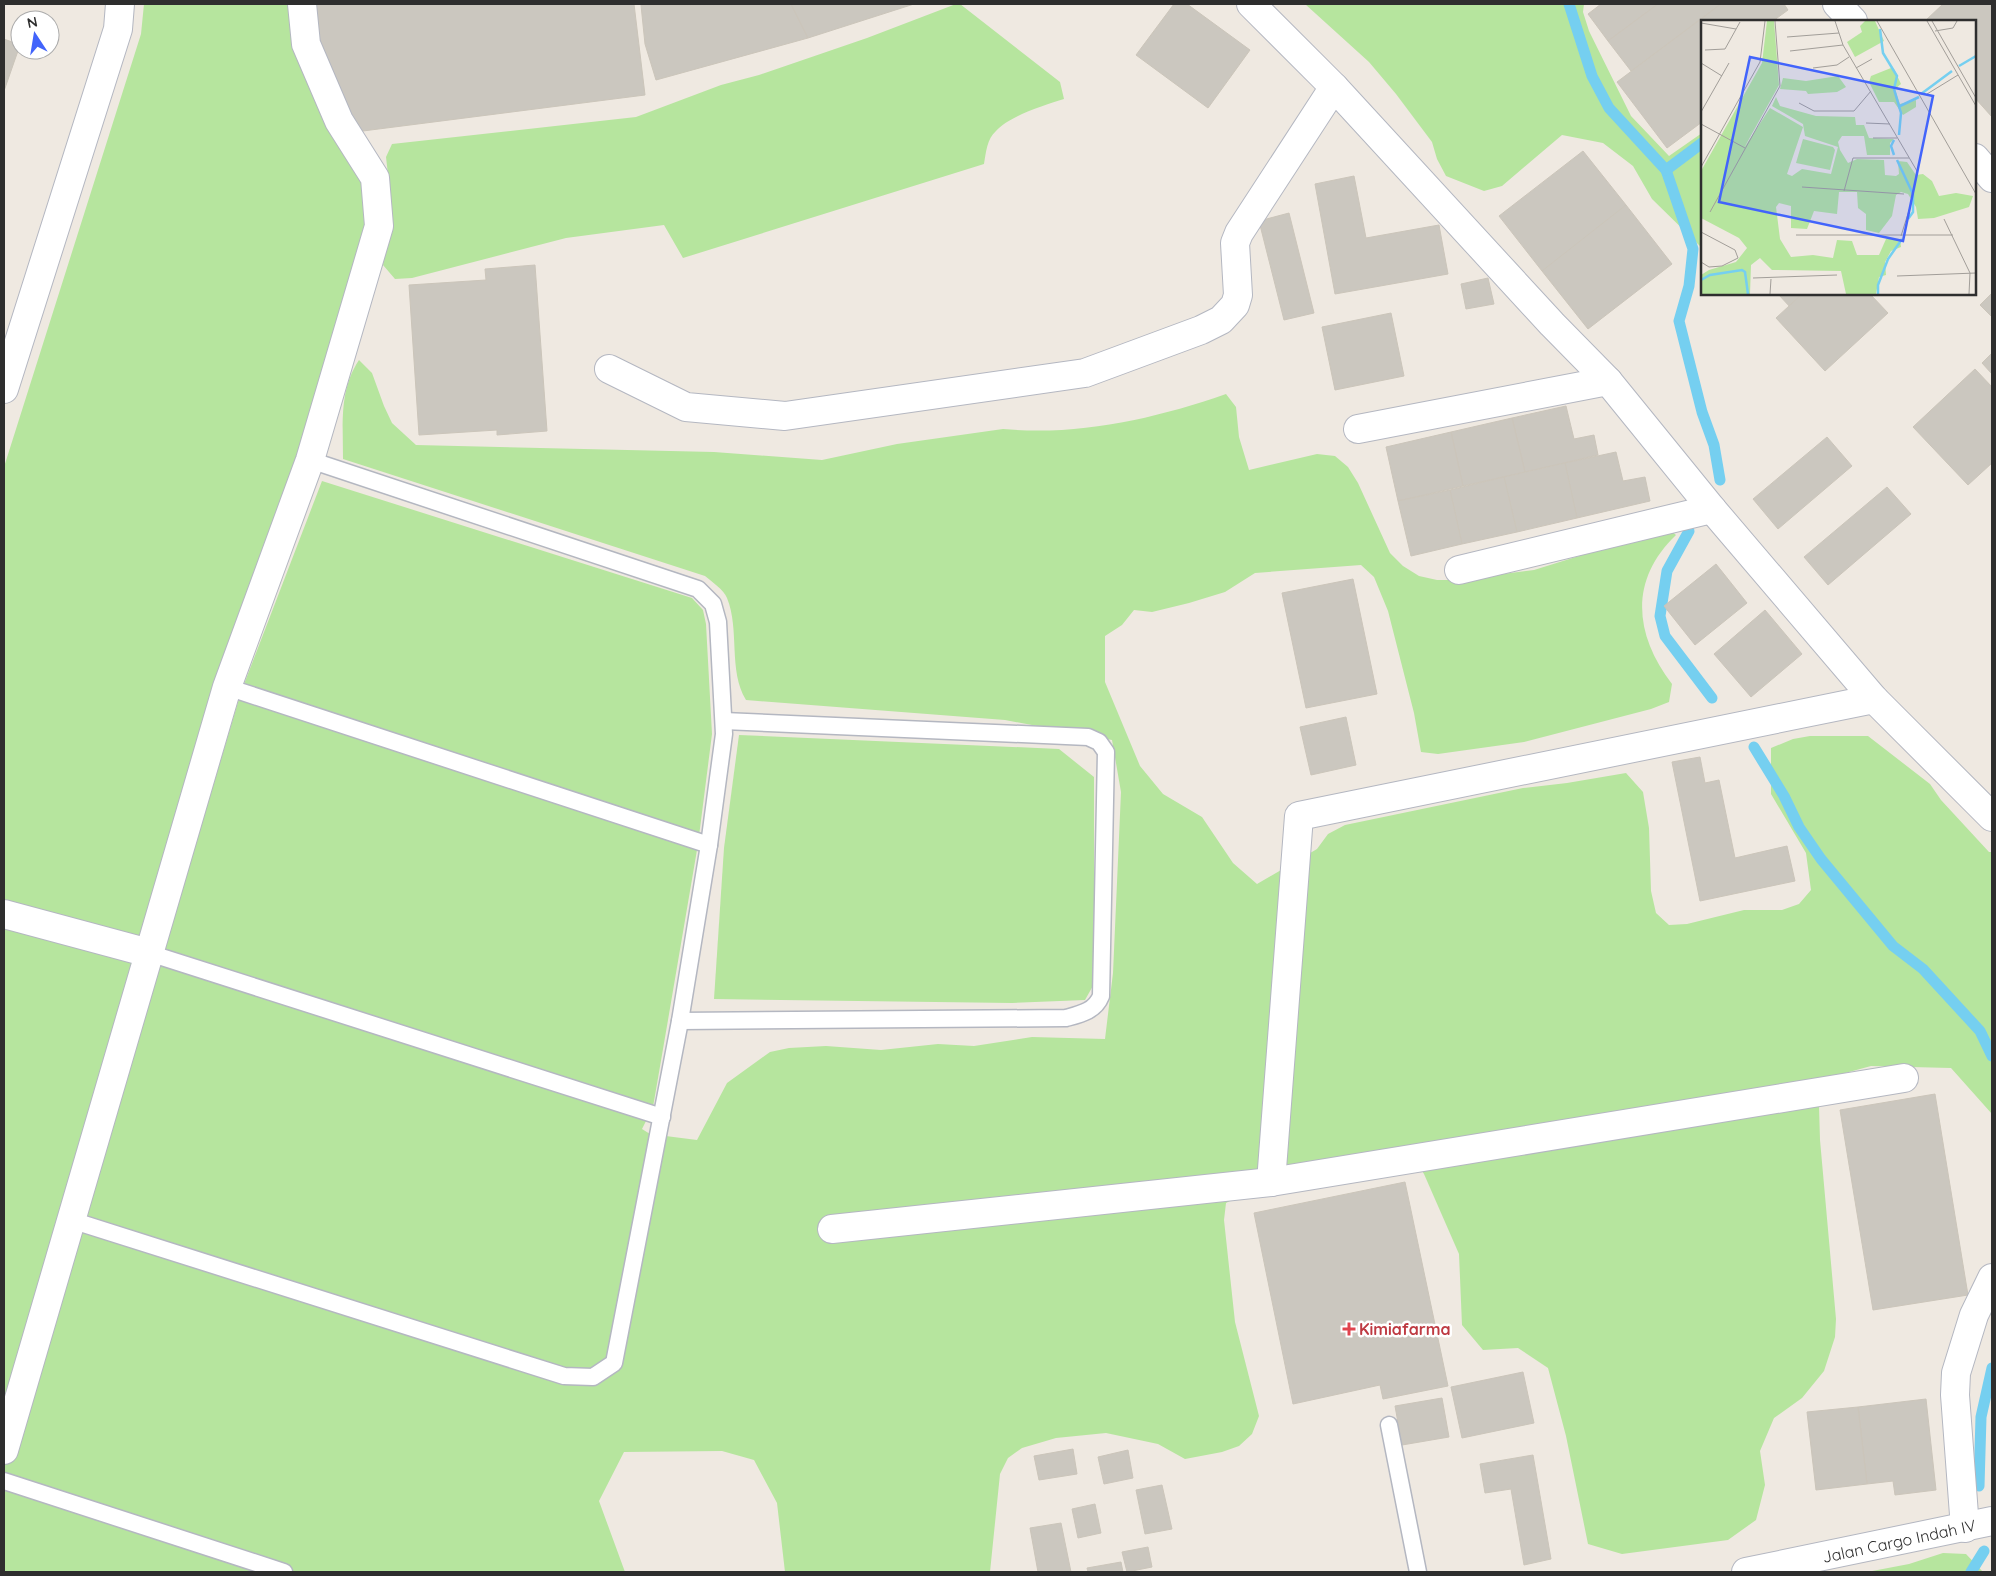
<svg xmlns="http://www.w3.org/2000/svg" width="1996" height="1576" font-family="Quicksand,sans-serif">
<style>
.green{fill:#b6e59e}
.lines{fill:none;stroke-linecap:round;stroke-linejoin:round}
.stream{stroke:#75cff0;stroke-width:11}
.building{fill:#cbc7bf;stroke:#cbc5ba}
.lane-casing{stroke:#b4b7c1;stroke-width:19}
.street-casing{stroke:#b4b7c1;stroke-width:30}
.lane{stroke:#fff;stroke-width:16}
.street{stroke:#fff;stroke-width:28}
.health-dot{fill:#e0444e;stroke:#fff;stroke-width:2}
.labels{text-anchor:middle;stroke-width:5;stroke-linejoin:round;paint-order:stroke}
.health-label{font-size:16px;font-weight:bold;fill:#be3a42;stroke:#fff;text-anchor:start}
.street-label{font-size:16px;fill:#2e2e2e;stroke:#fff}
.inset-river{fill:none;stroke:#75cff0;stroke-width:2.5}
.inset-road{fill:none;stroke:#a29e99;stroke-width:1}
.view{fill:#4264fb;fill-opacity:0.15;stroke:#4264fb;stroke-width:2.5}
.inset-edge{fill:none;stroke:#2e2e2e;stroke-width:2.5}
</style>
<rect width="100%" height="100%" fill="#efe9e1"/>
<g class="green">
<path d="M 144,4 L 290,4 L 294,47 L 330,127 L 364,182 L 367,224 L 299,456 L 216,684 L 134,962 L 158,971 L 241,692 L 322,481 L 692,598 L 703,610 L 706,624 L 712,734 L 698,844 L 668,1020 L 653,1107 L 642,1129 L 650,1134 L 697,1140 L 727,1083 L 770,1052 L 789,1048 L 826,1046 L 881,1050 L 938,1044 L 974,1046 L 1032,1037 L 1105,1039 L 1113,973 L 1121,792 L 1112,740 L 1005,720 L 746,700 C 728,670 740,630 727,598 C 724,590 712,582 705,576 L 343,459 C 343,424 339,390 359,360 L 372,373 L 384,406 L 392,423 L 416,445 L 714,452 L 822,460 L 897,444 L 1003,429 C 1079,436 1154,419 1226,394 L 1236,407 L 1239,437 L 1249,470 L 1317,454 L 1335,456 L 1348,467 L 1358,483 L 1390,553 L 1403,566 L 1419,576 L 1437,580 L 1456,580 L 1534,570 L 1608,547 L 1663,524 L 1676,535 C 1629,580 1634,634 1672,684 L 1669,702 L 1651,709 L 1524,742 L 1438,754 L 1421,752 L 1414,713 L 1388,611 L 1374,577 L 1361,565 L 1255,573 L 1225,592 L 1189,603 L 1152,612 L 1134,610 L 1122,625 L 1105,636 L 1105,682 L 1140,766 L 1163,794 L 1202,817 L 1233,863 L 1257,884 L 1317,849 L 1328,834 L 1345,825 L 1523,788 L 1567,783 L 1626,773 L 1643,792 L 1649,828 L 1651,891 L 1656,913 L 1669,925 L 1687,924 L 1744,910 L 1782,910 L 1799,904 L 1811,890 L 1806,853 L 1771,794 L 1771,748 L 1793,739 L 1810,736 L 1868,736 L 1930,784 L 1941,800 L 1989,852 L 1992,852 L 1992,1114 L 1951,1068 L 1871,1066 L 1838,1075 L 1819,1106 L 1820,1140 L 1836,1319 L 1835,1337 L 1824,1371 L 1802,1398 L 1774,1418 L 1760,1451 L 1765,1485 L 1756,1520 L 1728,1540 L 1622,1554 L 1588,1544 L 1566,1436 L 1548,1368 L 1518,1348 L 1483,1350 L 1462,1325 L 1459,1254 L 1424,1174 L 1417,1163 L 1382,1159 L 1310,1171 L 1273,1179 L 1226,1203 L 1224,1220 L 1235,1322 L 1259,1416 L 1252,1434 L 1239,1446 L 1222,1452 L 1185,1459 L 1158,1444 L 1106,1433 L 1056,1438 L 1022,1448 L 1008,1458 L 1000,1474 L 990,1572 L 785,1572 L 777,1503 L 754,1460 L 722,1451 L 624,1452 L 599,1501 L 625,1572 L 4,1572 L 4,467 L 141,34 Z"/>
<path d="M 956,4 L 960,4 L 1060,82 L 1064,99 C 1045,105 1009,116 996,131 C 987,139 986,152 984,164 L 683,258 L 664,225 L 566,238 L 412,278 L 395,279 L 383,265 L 392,210 L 386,157 L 392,144 L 636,117 L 721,85 L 759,75 L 867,38 Z"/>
<path d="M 1305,4 L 1584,4 L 1583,12 L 1589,31 L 1631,116 L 1669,156 L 1702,133 L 1702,248 L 1652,199 L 1633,166 L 1603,143 L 1562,135 L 1502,186 L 1484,191 L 1446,176 L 1437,159 L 1432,142 L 1396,94 L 1369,62 Z"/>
<path d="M 739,735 L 1059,749 L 1094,777 L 1094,984 L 1085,1000 L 1012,1003 L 714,999 L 724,848 Z"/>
<path d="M 1943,1553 L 1966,1554 L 1983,1572 L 1867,1572 L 1909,1564 Z"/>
</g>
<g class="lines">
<g class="stream">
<path d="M 1569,4 L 1592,76 L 1609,108 L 1666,170 L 1693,249 L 1689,286 L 1679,321 L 1702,412 L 1714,445 L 1720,480"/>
<path d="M 1666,170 L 1702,143"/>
<path d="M 1689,531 L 1667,571 L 1660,616 L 1665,636 L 1712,698"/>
<path d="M 1754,747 L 1784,796 L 1799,827 L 1821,859 L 1893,946 L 1923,969 L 1980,1031 L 1992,1056"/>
<path d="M 1979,1486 L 1981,1417 L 1992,1368"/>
<path d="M 1971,1572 L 1984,1551"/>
</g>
</g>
<g class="building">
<path d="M 309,4 L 634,4 L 645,95 L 355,132 L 313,44 Z"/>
<path d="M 791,4 L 808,38 L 656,80 L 645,44 L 641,5 Z"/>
<path d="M 791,4 L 914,4 L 808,38 Z"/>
<path d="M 1174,4 L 1187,4 L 1250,50 L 1208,108 L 1136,55 Z"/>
<path d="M 1601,4 L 1658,4 L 1608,41 L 1588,14 Z"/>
<path d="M 1658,4 L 1721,4 L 1631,71 L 1608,41 Z"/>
<path d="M 1721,4 L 1784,4 L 1788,10 L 1773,21 L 1702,21 L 1702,122 L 1667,148 L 1617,82 Z"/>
<path d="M 1943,4 L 1992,4 L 1992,117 L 1975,98 L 1975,21 L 1925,21 Z"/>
<path d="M 4,39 L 20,45 L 4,91 Z"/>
<path d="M 1583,151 L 1626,205 L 1542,271 L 1499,216 Z"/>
<path d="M 1354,176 L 1366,238 L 1439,225 L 1448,274 L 1335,294 L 1315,184 Z"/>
<path d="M 1626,205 L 1672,264 L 1588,329 L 1542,271 Z"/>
<path d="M 1289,213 L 1314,313 L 1284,320 L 1259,221 Z"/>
<path d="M 535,265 L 547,431 L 497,435 L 497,430 L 419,435 L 409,285 L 486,280 L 485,269 Z"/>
<path d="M 1488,278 L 1494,304 L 1466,309 L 1461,284 Z"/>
<path d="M 1992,293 L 1992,317 L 1980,305 Z"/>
<path d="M 1778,294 L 1806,294 L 1791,308 Z"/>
<path d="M 1802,294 L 1870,294 L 1888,313 L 1825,371 L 1776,318 Z"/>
<path d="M 1391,313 L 1404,376 L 1335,390 L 1322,327 Z"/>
<path d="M 1992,353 L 1992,374 L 1982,363 Z"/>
<path d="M 1975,369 L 1992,387 L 1992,463 L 1968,485 L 1913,427 Z"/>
<path d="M 1566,406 L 1574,439 L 1594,435 L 1598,455 L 1525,472 L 1512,418 Z"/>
<path d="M 1512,418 L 1525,472 L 1463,486 L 1451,432 Z"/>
<path d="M 1451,432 L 1463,486 L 1398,501 L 1386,447 Z"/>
<path d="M 1827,437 L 1852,466 L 1778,529 L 1753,499 Z"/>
<path d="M 1616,452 L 1623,481 L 1645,477 L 1650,501 L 1577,518 L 1565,463 Z"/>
<path d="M 1565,463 L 1577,518 L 1517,532 L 1504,477 Z"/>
<path d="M 1504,477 L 1517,532 L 1462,544 L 1450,490 Z"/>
<path d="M 1887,487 L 1911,514 L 1828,585 L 1804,557 Z"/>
<path d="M 1450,490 L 1462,544 L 1411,556 L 1398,501 Z"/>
<path d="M 1716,564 L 1747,603 L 1695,645 L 1664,606 Z"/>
<path d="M 1353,579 L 1377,694 L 1306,708 L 1282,593 Z"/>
<path d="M 1765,610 L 1802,654 L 1751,697 L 1714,654 Z"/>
<path d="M 1346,717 L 1356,765 L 1311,775 L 1300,727 Z"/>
<path d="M 1700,757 L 1705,783 L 1719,780 L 1735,858 L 1787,846 L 1795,881 L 1700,901 L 1672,762 Z"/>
<path d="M 1935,1094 L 1968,1295 L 1873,1310 L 1840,1110 Z"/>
<path d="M 1405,1182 L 1448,1386 L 1383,1399 L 1380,1385 L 1293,1404 L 1254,1213 Z"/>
<path d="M 1523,1372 L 1534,1423 L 1462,1438 L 1451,1387 Z"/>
<path d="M 1442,1398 L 1449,1437 L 1402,1445 L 1395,1406 Z"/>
<path d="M 1926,1399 L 1936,1490 L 1895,1495 L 1893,1481 L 1867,1484 L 1858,1407 Z"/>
<path d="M 1858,1407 L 1867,1484 L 1816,1490 L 1807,1412 Z"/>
<path d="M 1073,1449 L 1077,1474 L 1039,1480 L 1034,1456 Z"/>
<path d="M 1128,1450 L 1133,1478 L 1104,1484 L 1098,1457 Z"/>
<path d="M 1533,1455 L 1551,1559 L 1524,1565 L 1511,1489 L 1485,1493 L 1480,1464 Z"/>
<path d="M 1162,1485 L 1172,1529 L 1145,1534 L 1136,1490 Z"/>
<path d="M 1095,1504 L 1101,1533 L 1078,1538 L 1072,1509 Z"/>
<path d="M 1061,1523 L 1071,1572 L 1038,1572 L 1030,1528 Z"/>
<path d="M 1148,1547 L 1152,1567 L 1127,1572 L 1122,1552 Z"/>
<path d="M 1121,1562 L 1123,1572 L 1088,1572 L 1087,1568 Z"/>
</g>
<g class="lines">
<g class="lane-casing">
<g id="lane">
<path d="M 227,687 L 709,845"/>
<path d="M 149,953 L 662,1117"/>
<path d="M 680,1021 L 1066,1018 C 1081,1014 1095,1011 1101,996 L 1106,752 L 1099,742 L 1088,737 L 724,721"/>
<path d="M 71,1220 L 564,1376 L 593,1377 L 614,1363 L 680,1021 L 709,845 L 724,734 L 718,622 L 713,604 L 698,589 L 310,460"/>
<path d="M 1389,1425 L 1418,1572"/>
<path d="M 4,1481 L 284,1572"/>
</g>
</g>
<g class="street-casing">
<g id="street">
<path d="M 1251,4 L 1334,87 L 1552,324 L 1608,381 L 1712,509 L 1874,699 L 1992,817"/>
<path d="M 1837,4 L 1853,21"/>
<path d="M 1975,158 L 1992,178"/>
<path d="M 609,369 L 686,407 L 785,416 L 1085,373 L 1201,330 L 1221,320 L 1235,305 L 1238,295 L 1235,243 L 1239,233 L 1334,87"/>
<path d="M 4,389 L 118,29 L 120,4"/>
<path d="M 1358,429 L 1608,381"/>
<path d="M 1459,570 L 1712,509"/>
<path d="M 4,914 L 149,953"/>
<path d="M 1271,1182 L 1299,816 L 1874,699"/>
<path d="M 832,1229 L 1271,1182 L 1904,1078"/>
<path d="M 4,1450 L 227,687 L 310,460 L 379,226 L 375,178 L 339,121 L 306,44 L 302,4"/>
<path d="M 1965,1528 L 1955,1395 L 1956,1373 L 1974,1315 L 1992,1278"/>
<path d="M 1746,1572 L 1992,1521"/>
</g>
</g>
<use href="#lane" class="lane"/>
<use href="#street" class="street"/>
</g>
<path class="health-dot" d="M1346.5 1321.5h5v5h5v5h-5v5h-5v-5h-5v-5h5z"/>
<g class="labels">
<g class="health-label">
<text x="1359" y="1335">Kimiafarma</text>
</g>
<g class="street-label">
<text transform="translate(1899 1541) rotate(-12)" y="6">Jalan Cargo Indah IV</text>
</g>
</g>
<g transform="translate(1701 20)">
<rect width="275" height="275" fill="#efe9e1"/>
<path d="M 66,1 L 73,1 L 78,65 L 43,128 L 69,88 L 102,107 L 86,154 L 91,156 L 101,149 L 130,154 L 137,127 L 104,116 L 102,104 L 71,86 L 75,77 L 79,86 L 115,96 L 154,97 L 155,105 L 163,105 L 168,118 L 193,119 L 189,123 L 189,135 L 166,135 L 163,116 L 141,116 L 137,122 L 139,130 L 147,143 L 156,139 L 183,140 L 184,155 L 195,156 L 198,154 L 197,141 L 206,142 L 215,155 L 222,154 L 231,161 L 238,176 L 255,173 L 272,176 L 268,187 L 233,198 L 217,199 L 215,187 L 207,174 L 200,172 L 195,175 L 191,196 L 178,213 L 165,210 L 165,194 L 157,188 L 156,172 L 138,172 L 136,194 L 113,191 L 106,209 L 90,208 L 90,186 L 78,183 L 75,187 L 79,219 L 90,237 L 112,235 L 132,238 L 136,220 L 151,221 L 156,235 L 178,235 L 185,219 L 199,219 L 200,227 L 190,231 L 184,242 L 185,255 L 178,257 L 175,274 L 145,274 L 140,251 L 71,250 L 59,238 L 50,245 L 49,274 L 0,274 L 0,255 L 8,250 L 35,242 L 46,228 L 38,218 L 0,198 L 0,151 L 61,43 ZM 164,1 L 174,1 L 183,21 L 154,37 L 146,22 L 161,12 L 159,6 ZM 190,48 L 193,49 L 200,64 L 194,69 L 199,84 L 215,80 L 215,87 L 202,95 L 193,82 L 178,82 L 168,62 L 170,56 ZM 137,56 L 145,67 L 136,72 L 107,74 L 105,71 L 79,69 L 82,58 L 105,61 ZM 102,119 L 132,127 L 134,130 L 129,150 L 95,143 Z" fill="#b6e59e"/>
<path class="inset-river" d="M 179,9 L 182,33 L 196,56 L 193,69 L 200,93 L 198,115M 258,46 L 275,36M 220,74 L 251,51M 199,86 L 218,77M 193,135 L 190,126 L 193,120M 196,140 L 212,174 L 212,192 L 207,199M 0,260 L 9,255 L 41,250 L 44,252 L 47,274M 177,274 L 177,265 L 187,239 L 201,219"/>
<path class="inset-road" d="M 134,1 L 142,25 L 216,151M 176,1 L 275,174M 226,1 L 275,86M 231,1 L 275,78M 0,3 L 35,9M 234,11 L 252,8 L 256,1M 86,17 L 138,13M 4,30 L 24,29 L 39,2M 89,31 L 142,25M 0,43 L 21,56M 112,48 L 136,45 L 148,37M 155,48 L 171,39M 226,74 L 257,55M 98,83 L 113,91 L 153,91 L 170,71M 0,92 L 28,43M 165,103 L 189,104M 0,104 L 44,128M 172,118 L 196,118M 0,147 L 59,42 L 64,1M 101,167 L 203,174M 143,171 L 152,138 L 208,138M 9,192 L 79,66 L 74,1M 243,199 L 269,253 L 268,274M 0,212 L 34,230 L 37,238 L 21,246 L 8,247 L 0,242M 95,215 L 252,215M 200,216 L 210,184M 196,256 L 275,253M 52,258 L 136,255M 69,274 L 70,259"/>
<path class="view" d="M 49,37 L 232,76 L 202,221 L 18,182 Z"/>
<rect width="275" height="275" class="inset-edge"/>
</g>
<rect width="1996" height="1576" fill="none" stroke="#2e2e2e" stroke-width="10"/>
<g transform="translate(35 35) rotate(348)"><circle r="24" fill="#ffffff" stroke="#ababab"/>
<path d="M0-4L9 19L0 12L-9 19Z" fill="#4264fb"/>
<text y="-8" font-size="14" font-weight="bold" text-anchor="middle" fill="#2e2e2e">N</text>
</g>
</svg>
